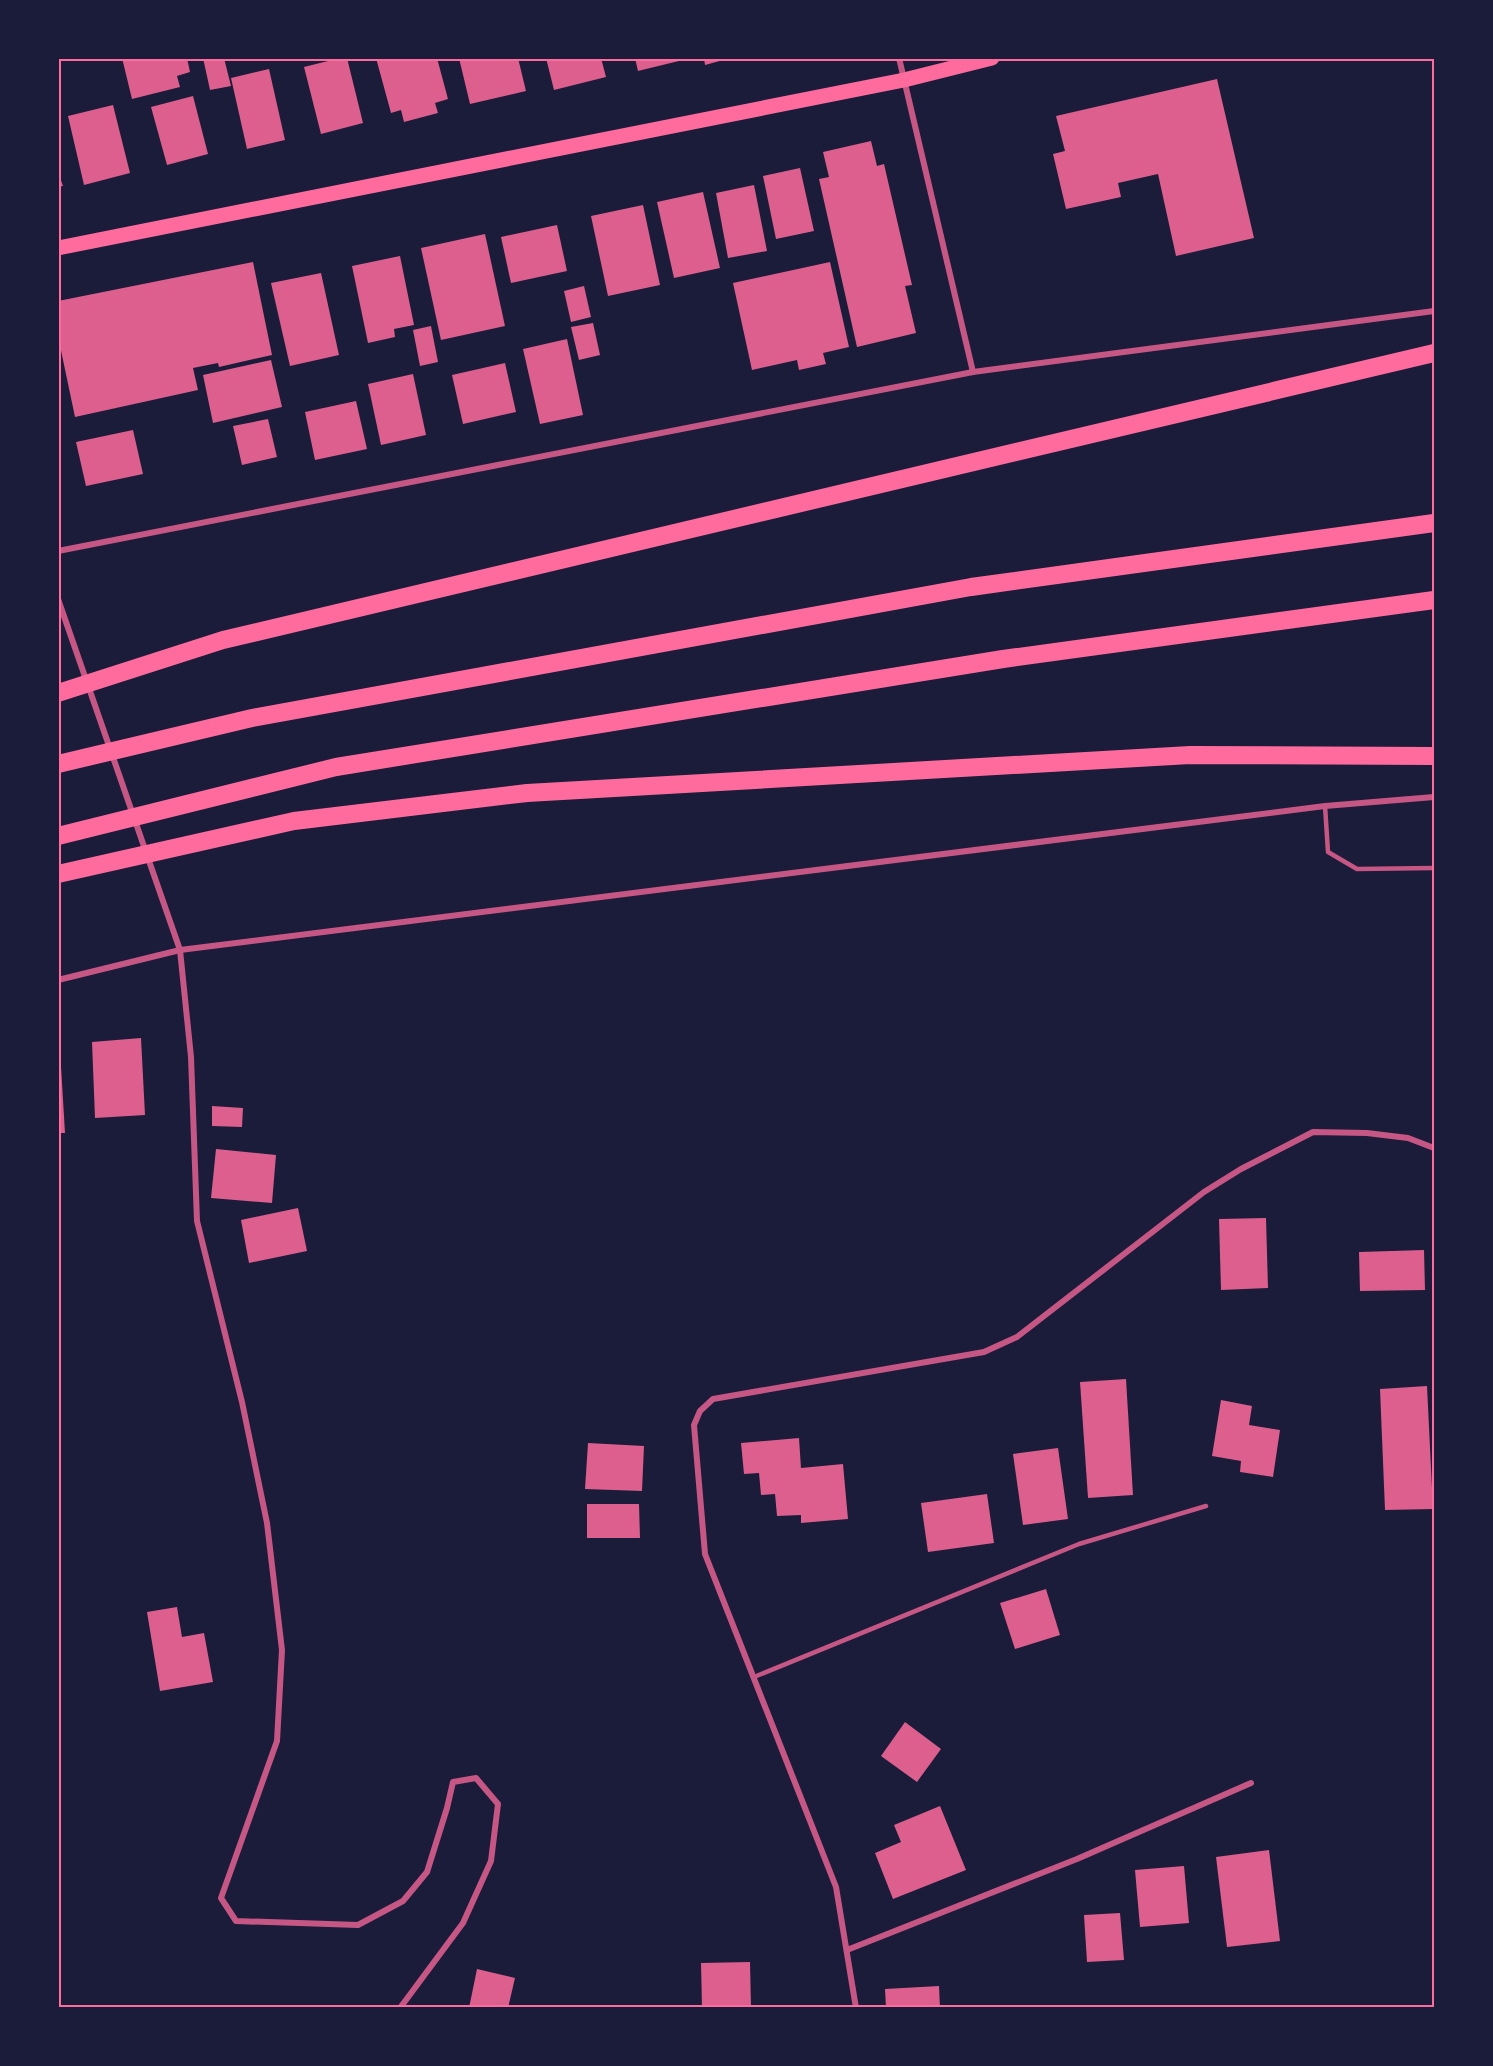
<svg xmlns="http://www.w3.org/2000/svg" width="1493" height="2066" font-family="Merriweather,serif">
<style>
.building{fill:#dd5f8e}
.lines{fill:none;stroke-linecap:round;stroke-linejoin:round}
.service{stroke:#c65784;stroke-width:4.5}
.minor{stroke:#c65784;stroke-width:6}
.primary{stroke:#ff6b9d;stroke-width:15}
.motorway{stroke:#ff6b9d;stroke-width:18}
.neatline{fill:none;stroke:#ff6b9d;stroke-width:2}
</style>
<rect width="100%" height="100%" fill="#1b1b3a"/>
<g class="building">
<path d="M 122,58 L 187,58 L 190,72 L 177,76 L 180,87 L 132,99 Z"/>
<path d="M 203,58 L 224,58 L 231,86 L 210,90 Z"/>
<path d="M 340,58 L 347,58 L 363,123 L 321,134 L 304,67 Z"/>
<path d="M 376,58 L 437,58 L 448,99 L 435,103 L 438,113 L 404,122 L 401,110 L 391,113 Z"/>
<path d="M 459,58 L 518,58 L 526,91 L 470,104 Z"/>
<path d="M 546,58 L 601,58 L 606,77 L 554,90 Z"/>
<path d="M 635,58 L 687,58 L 687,59 L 638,71 Z"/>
<path d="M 704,58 L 727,58 L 727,59 L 705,65 Z"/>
<path d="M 269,69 L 285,140 L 247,149 L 231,78 Z"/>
<path d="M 1217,79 L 1254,238 L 1176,256 L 1158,174 L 1118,183 L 1121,197 L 1066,209 L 1053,154 L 1065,151 L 1056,116 Z"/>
<path d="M 193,96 L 208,154 L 167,165 L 151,107 Z"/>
<path d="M 113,105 L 130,173 L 84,185 L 68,116 Z"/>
<path d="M 871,141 L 877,166 L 884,164 L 912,285 L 905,286 L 916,333 L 857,347 L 819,179 L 829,177 L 823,152 Z"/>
<path d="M 800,168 L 814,231 L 776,239 L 763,176 Z"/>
<path d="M 58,172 L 63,186 L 58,187 Z"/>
<path d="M 754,185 L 767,251 L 728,258 L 716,193 Z"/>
<path d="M 703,192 L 720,268 L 674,278 L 657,202 Z"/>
<path d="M 643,205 L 660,285 L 608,296 L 591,216 Z"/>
<path d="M 557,225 L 567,271 L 511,283 L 501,237 Z"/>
<path d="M 485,234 L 505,326 L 441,340 L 421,248 Z"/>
<path d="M 400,256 L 414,325 L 394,329 L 395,337 L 368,343 L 352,266 Z"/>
<path d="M 253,262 L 272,355 L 219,367 L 218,363 L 193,368 L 198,390 L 75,417 L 58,336 L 58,301 Z"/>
<path d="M 830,262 L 849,347 L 823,353 L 826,364 L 799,370 L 797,360 L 752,370 L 733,283 Z"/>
<path d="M 321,273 L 339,355 L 290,366 L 271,283 Z"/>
<path d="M 584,286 L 591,317 L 571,322 L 564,291 Z"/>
<path d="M 593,323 L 600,355 L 579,360 L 571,327 Z"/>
<path d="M 431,326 L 438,362 L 420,366 L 413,330 Z"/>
<path d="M 567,339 L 583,415 L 540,424 L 523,349 Z"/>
<path d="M 271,360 L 282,407 L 213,423 L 203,375 Z"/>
<path d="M 505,363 L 516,412 L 463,424 L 452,375 Z"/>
<path d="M 413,374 L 426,435 L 381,445 L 368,384 Z"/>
<path d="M 356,401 L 367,449 L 315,460 L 305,412 Z"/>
<path d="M 268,419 L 277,457 L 242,465 L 233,426 Z"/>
<path d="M 133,430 L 143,474 L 86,486 L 76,442 Z"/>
<path d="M 141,1038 L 145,1115 L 95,1118 L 92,1042 Z"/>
<path d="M 58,1050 L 60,1050 L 65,1133 L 58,1133 Z"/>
<path d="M 212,1106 L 243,1108 L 242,1127 L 212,1126 Z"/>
<path d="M 216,1149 L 276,1155 L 272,1203 L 211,1198 Z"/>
<path d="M 298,1208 L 307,1251 L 249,1263 L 241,1220 Z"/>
<path d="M 1266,1218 L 1268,1288 L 1221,1290 L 1219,1219 Z"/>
<path d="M 1424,1250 L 1425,1290 L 1360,1291 L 1359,1252 Z"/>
<path d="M 1126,1379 L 1133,1495 L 1088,1498 L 1080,1382 Z"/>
<path d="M 1427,1386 L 1433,1509 L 1385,1510 L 1380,1389 Z"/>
<path d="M 1221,1400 L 1252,1406 L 1249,1425 L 1280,1430 L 1273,1477 L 1240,1472 L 1241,1461 L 1212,1456 Z"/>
<path d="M 799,1438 L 801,1468 L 843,1464 L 848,1519 L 801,1523 L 801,1515 L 777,1516 L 775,1494 L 761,1495 L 759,1473 L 744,1474 L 741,1443 Z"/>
<path d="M 588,1443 L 644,1446 L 642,1491 L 585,1489 Z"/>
<path d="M 1058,1448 L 1068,1519 L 1023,1525 L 1013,1454 Z"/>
<path d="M 987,1494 L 994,1543 L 928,1552 L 921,1503 Z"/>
<path d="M 587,1504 L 639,1504 L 640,1538 L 587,1538 Z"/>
<path d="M 1046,1589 L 1060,1635 L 1015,1649 L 1000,1603 Z"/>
<path d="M 177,1607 L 182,1637 L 204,1633 L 213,1682 L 160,1691 L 147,1612 Z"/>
<path d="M 905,1722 L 941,1749 L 917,1782 L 881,1756 Z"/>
<path d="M 940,1806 L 966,1870 L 893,1899 L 875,1853 L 901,1842 L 894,1825 Z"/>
<path d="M 1269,1850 L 1280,1941 L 1227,1947 L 1216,1857 Z"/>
<path d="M 1184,1866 L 1189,1923 L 1140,1927 L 1135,1870 Z"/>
<path d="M 1120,1913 L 1124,1960 L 1087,1962 L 1084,1915 Z"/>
<path d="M 750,1962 L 751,2008 L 702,2008 L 701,1963 Z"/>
<path d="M 477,1969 L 515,1978 L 508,2008 L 469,2008 Z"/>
<path d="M 939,1986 L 940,2008 L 886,2008 L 885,1989 Z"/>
</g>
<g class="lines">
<g class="service">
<path d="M 1325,806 L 1328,852 L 1357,869 L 1434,868"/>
<path d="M 754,1677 L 1079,1544 L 1206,1506"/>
</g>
<g class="minor">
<path d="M 899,58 L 973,372"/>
<path d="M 58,551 L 973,372 L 1434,311"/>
<path d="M 58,599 L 180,950 L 191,1057 L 197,1221 L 242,1402 L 267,1523 L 282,1650 L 277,1741 L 221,1898 L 236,1921 L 358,1925 L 403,1901 L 427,1872 L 447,1808 L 453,1782 L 476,1778 L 498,1804 L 491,1861 L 463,1923 L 400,2008"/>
<path d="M 58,980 L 180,950 L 1325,806 L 1434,797"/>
<path d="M 847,1950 L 1077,1859 L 1251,1783"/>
<path d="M 856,2008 L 836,1887 L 705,1554 L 694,1425 L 700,1411 L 713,1399 L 984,1352 L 1017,1337 L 1204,1192 L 1241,1169 L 1313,1132 L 1367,1133 L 1408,1138 L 1434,1148"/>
</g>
<path class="primary" d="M 58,248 L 904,80 L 992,58"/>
<g class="motorway">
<path d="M 58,693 L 223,640 L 1434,353"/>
<path d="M 58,764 L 252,718 L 971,587 L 1434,523"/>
<path d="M 58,836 L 336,767 L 1003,659 L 1434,600"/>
<path d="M 58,874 L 294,821 L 527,793 L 1190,755 L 1434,756"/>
</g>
</g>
<rect width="1493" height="2066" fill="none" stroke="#1b1b3a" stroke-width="120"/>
<rect x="60" y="60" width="1373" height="1946" class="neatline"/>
</svg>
